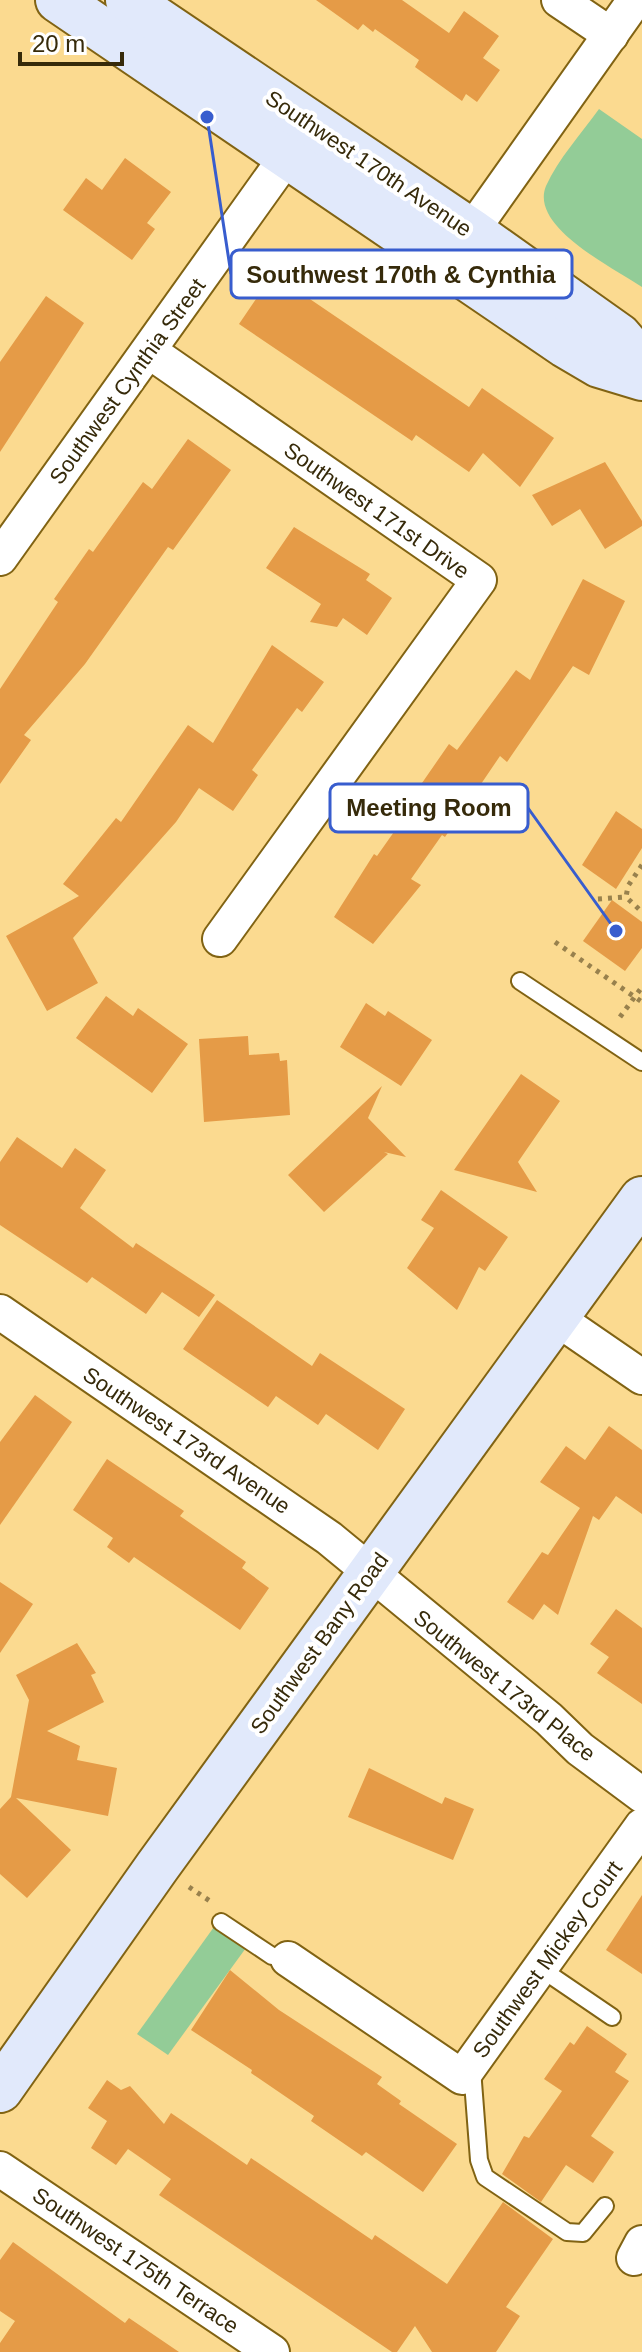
<svg xmlns="http://www.w3.org/2000/svg" width="642" height="2352" font-family="Helvetica,sans-serif">
<style>
.green{fill:#93cc97}
.building{fill:#e59b47}
.lines{fill:none;stroke-linecap:round;stroke-linejoin:round}
.lane-casing{stroke:#816313;stroke-width:20}
.street-casing{stroke:#816313;stroke-width:38}
.secondary-casing{stroke:#816313;stroke-width:48}
.path{stroke:#98814d;stroke-width:5;stroke-dasharray:4 6;stroke-linecap:butt}
.lane{stroke:#fff;stroke-width:16}
.street{stroke:#fff;stroke-width:34}
.secondary{stroke:#e1e9fb;stroke-width:44}
.labels{text-anchor:middle;stroke-width:8;stroke-linejoin:round;paint-order:stroke}
.street-label{font-size:22px;fill:#362a0a;stroke:#fff}
.leader{fill:none;stroke:#385dce;stroke-width:3}
.callout-dot{fill:#385dce;stroke:#fff;stroke-width:3}
.callout{fill:#fff;stroke:#385dce;stroke-width:3}
.callout-label{font-size:24px;text-anchor:middle;font-weight:bold;fill:#362a0a}
</style>
<rect width="100%" height="100%" fill="#fbda90"/>
<g class="green">
<path d="M 599,109 L 642,139 L 642,287 C 614,268 529,227 546,186 C 558,159 582,133 599,109 Z"/>
<path d="M 219,1920 L 251,1941 L 168,2055 L 137,2034 Z"/>
</g>
<g class="building">
<path d="M 316,0 L 402,0 L 449,33 L 464,11 L 499,36 L 483,58 L 500,70 L 477,102 L 466,94 L 462,101 L 415,67 L 419,60 L 375,29 L 373,32 L 363,24 L 358,30 Z"/>
<path d="M 125,158 L 171,192 L 147,223 L 155,229 L 132,260 L 63,210 L 86,178 L 102,190 Z"/>
<path d="M 273,274 L 469,407 L 482,388 L 554,438 L 520,487 L 483,453 L 469,472 L 416,435 L 412,441 L 239,324 Z"/>
<path d="M 46,296 L 84,323 L 0,452 L 0,362 Z"/>
<path d="M 188,439 L 231,470 L 173,550 L 168,547 L 85,664 L 24,735 L 31,740 L 0,784 L 0,689 L 58,602 L 54,599 L 89,549 L 93,552 L 143,482 L 152,489 Z"/>
<path d="M 605,462 L 642,521 L 642,526 L 605,549 L 580,509 L 552,526 L 532,495 Z"/>
<path d="M 294,527 L 370,574 L 366,580 L 392,598 L 367,635 L 343,618 L 337,627 L 310,622 L 321,604 L 266,568 Z"/>
<path d="M 583,579 L 625,601 L 589,675 L 573,666 L 507,762 L 500,756 L 445,837 L 442,835 L 411,879 L 421,885 L 373,944 L 334,917 L 374,854 L 377,856 L 408,812 L 404,809 L 449,744 L 457,750 L 516,670 L 530,680 Z"/>
<path d="M 272,645 L 324,682 L 302,712 L 297,708 L 252,770 L 258,775 L 233,811 L 199,788 L 176,822 L 73,938 L 98,983 L 47,1011 L 6,936 L 79,896 L 63,884 L 116,818 L 121,822 L 188,725 L 213,743 Z"/>
<path d="M 616,811 L 642,829 L 642,848 L 616,889 L 582,865 Z"/>
<path d="M 612,900 L 642,922 L 642,948 L 625,971 L 583,941 Z"/>
<path d="M 106,996 L 133,1016 L 138,1008 L 188,1044 L 152,1093 L 76,1038 Z"/>
<path d="M 366,1003 L 385,1016 L 388,1011 L 432,1040 L 401,1086 L 340,1047 Z"/>
<path d="M 248,1036 L 249,1055 L 279,1053 L 280,1061 L 287,1060 L 290,1115 L 204,1122 L 199,1039 Z"/>
<path d="M 521,1074 L 560,1101 L 518,1162 L 537,1192 L 454,1170 Z"/>
<path d="M 382,1086 L 368,1118 L 406,1157 L 384,1152 L 388,1154 L 324,1212 L 288,1175 Z"/>
<path d="M 17,1137 L 62,1168 L 75,1148 L 106,1170 L 80,1208 L 133,1248 L 136,1243 L 215,1295 L 199,1317 L 162,1292 L 146,1314 L 92,1277 L 87,1283 L 0,1225 L 0,1162 Z"/>
<path d="M 441,1190 L 508,1237 L 485,1271 L 479,1267 L 457,1310 L 407,1268 L 434,1228 L 421,1220 Z"/>
<path d="M 217,1300 L 312,1366 L 320,1353 L 405,1409 L 378,1450 L 326,1414 L 318,1425 L 276,1396 L 268,1407 L 183,1349 Z"/>
<path d="M 35,1395 L 72,1422 L 0,1525 L 0,1442 Z"/>
<path d="M 609,1426 L 642,1450 L 642,1514 L 616,1496 L 599,1520 L 593,1516 L 558,1615 L 544,1604 L 533,1620 L 507,1602 L 542,1552 L 548,1555 L 580,1508 L 540,1482 L 566,1446 L 585,1460 Z"/>
<path d="M 107,1459 L 184,1511 L 180,1516 L 246,1562 L 242,1568 L 269,1588 L 240,1630 L 134,1557 L 129,1563 L 107,1547 L 113,1538 L 73,1510 Z"/>
<path d="M 0,1582 L 33,1604 L 0,1653 Z"/>
<path d="M 616,1609 L 642,1628 L 642,1704 L 597,1673 L 609,1657 L 590,1644 Z"/>
<path d="M 77,1643 L 96,1673 L 91,1675 L 104,1702 L 47,1731 L 80,1746 L 77,1760 L 117,1768 L 108,1816 L 16,1798 L 71,1850 L 27,1898 L 0,1874 L 0,1809 L 11,1797 L 29,1700 L 16,1675 Z"/>
<path d="M 369,1768 L 442,1804 L 445,1797 L 474,1809 L 453,1860 L 348,1817 Z"/>
<path d="M 642,1895 L 642,1974 L 606,1950 Z"/>
<path d="M 230,1970 L 279,2010 L 382,2077 L 377,2084 L 401,2101 L 399,2104 L 457,2144 L 423,2192 L 366,2152 L 362,2156 L 311,2121 L 314,2116 L 251,2073 L 252,2070 L 191,2030 Z"/>
<path d="M 587,2026 L 627,2054 L 615,2072 L 629,2081 L 591,2136 L 614,2152 L 593,2183 L 566,2165 L 541,2202 L 502,2174 L 524,2136 L 529,2138 L 562,2091 L 544,2079 L 570,2042 L 574,2045 Z"/>
<path d="M 107,2080 L 121,2090 L 130,2086 L 164,2124 L 171,2113 L 247,2165 L 251,2158 L 372,2240 L 375,2235 L 447,2284 L 503,2202 L 553,2239 L 506,2307 L 520,2316 L 496,2352 L 432,2352 L 415,2326 L 397,2352 L 392,2352 L 159,2195 L 171,2179 L 128,2149 L 116,2165 L 91,2148 L 107,2121 L 88,2108 Z"/>
<path d="M 13,2242 L 125,2323 L 129,2318 L 179,2352 L 0,2352 L 0,2343 L 15,2321 L 0,2311 L 0,2260 Z"/>
</g>
<g class="lines">
<g class="lane-casing">
<g id="lane">
<path d="M 520,981 L 642,1062"/>
<path d="M 221,1922 L 272,1956 L 288,1959"/>
<path d="M 540,1968 L 612,2017"/>
<path d="M 472,2069 L 479,2160 L 485,2177 L 567,2232 L 583,2233 L 605,2206"/>
</g>
</g>
<g class="street-casing">
<g id="street">
<path d="M 559,0 L 611,35"/>
<path d="M 458,250 L 635,0"/>
<path d="M 149,351 L 479,580 L 220,939"/>
<path d="M 0,558 L 300,138"/>
<path d="M 0,1312 L 329,1538 L 549,1719 L 580,1749 L 642,1795"/>
<path d="M 556,1318 L 642,1377"/>
<path d="M 288,1959 L 462,2077 L 642,1826"/>
<path d="M 0,2169 L 272,2352"/>
<path d="M 634,2258 L 642,2243"/>
</g>
</g>
<g class="secondary-casing">
<g id="secondary">
<path d="M 58,0 L 565,345 L 599,365 L 642,378"/>
<path d="M 128,0 L 471,231 L 619,336 L 642,363"/>
<path d="M 0,2090 L 157,1867 L 642,1199"/>
</g>
</g>
<g class="path">
<path d="M 642,865 L 628,886 L 626,897 L 642,912"/>
<path d="M 598,899 L 626,897"/>
<path d="M 555,942 L 642,1002"/>
<path d="M 620,1017 L 642,987"/>
<path d="M 189,1887 L 210,1901"/>
</g>
<use href="#lane" class="lane"/>
<use href="#street" class="street"/>
<use href="#secondary" class="secondary"/>
</g>
<g class="labels">
<g class="street-label">
<text transform="translate(369 163) rotate(34)" y="8">Southwest 170th Avenue</text>
<text transform="translate(127 381) rotate(-54)" y="8">Southwest Cynthia Street</text>
<text transform="translate(377 510) rotate(35)" y="8">Southwest 171st Drive</text>
<text transform="translate(187 1440) rotate(34)" y="8">Southwest 173rd Avenue</text>
<text transform="translate(319 1643) rotate(-54)" y="8">Southwest Bany Road</text>
<text transform="translate(505 1685) rotate(39)" y="8">Southwest 173rd Place</text>
<text transform="translate(547 1959) rotate(-54)" y="8">Southwest Mickey Court</text>
<text transform="translate(136 2260) rotate(34)" y="8">Southwest 175th Terrace</text>
</g>
</g>
<path class="leader" d="M207 117L231 274M616 931L528 808"/>
<g class="callout-dot">
<circle cx="207" cy="117" r="8"/>
<circle cx="616" cy="931" r="8"/>
</g>
<g class="callout">
<rect x="231" y="250" width="341" height="48" rx="8"/>
<rect x="330" y="784" width="198" height="48" rx="8"/>
</g>
<g class="callout-label">
<text x="401" y="283">Southwest 170th &amp; Cynthia</text>
<text x="429" y="816">Meeting Room</text>
</g>
<path d="M20 52v12h102v-12" fill="none" stroke="#362a0a" stroke-width="4"/>
<text x="32" y="52" font-size="24" fill="#362a0a" stroke="#ffffff" stroke-width="6" paint-order="stroke">20 m</text>
</svg>
